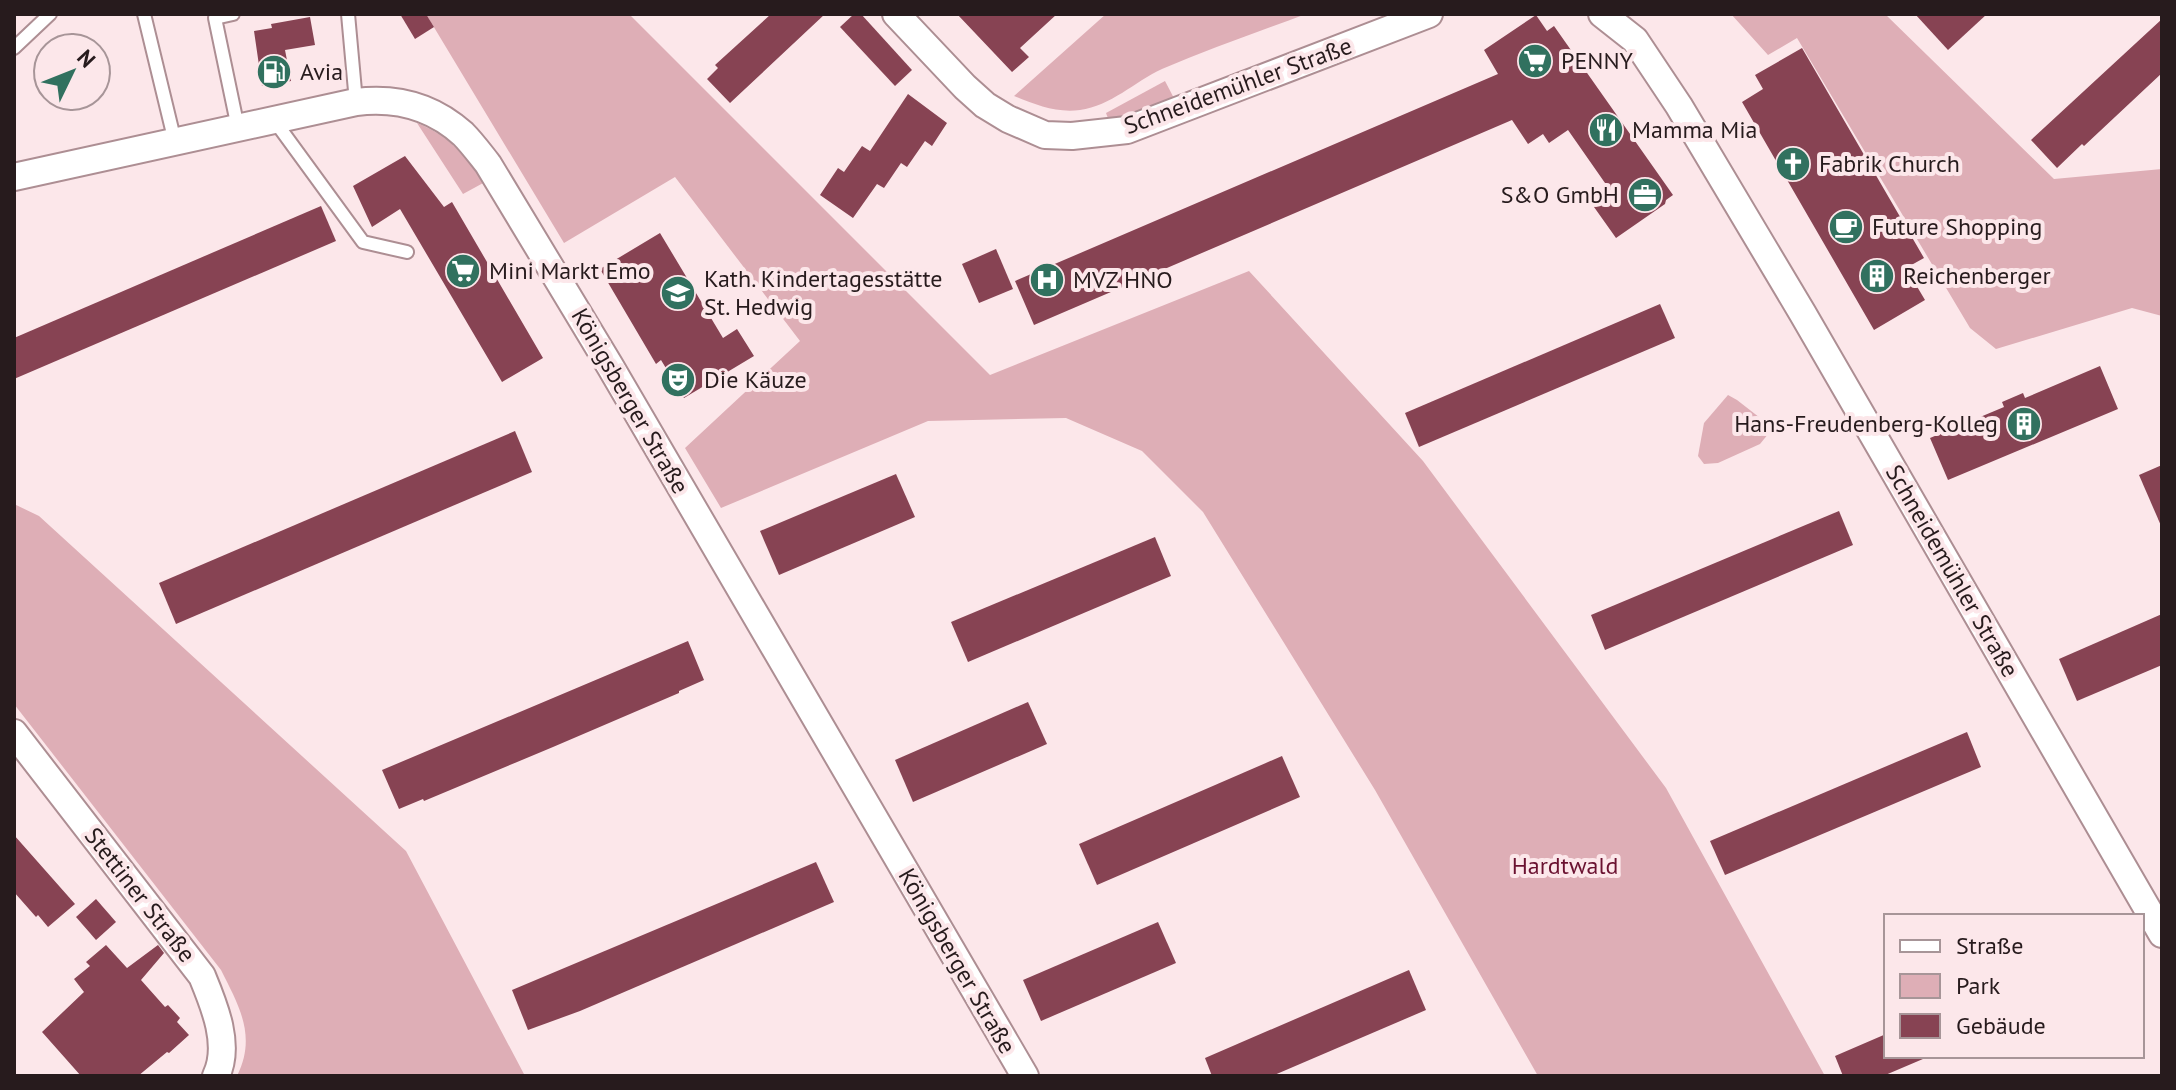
<svg xmlns="http://www.w3.org/2000/svg" width="2176" height="1090" font-family="'PT Sans',sans-serif">
<style>
.green{fill:#deaeb6}
.building{fill:#874353}
.lines{fill:none;stroke-linecap:round;stroke-linejoin:round}
.service-casing{stroke:#ad8e93;stroke-width:16}
.minor-casing{stroke:#ad8e93;stroke-width:30}
.service{stroke:#fff;stroke-width:12}
.minor{stroke:#fff;stroke-width:26}
.labels{text-anchor:middle;stroke-width:8;stroke-linejoin:round;paint-order:stroke}
.poi-label{font-size:24px;fill:#271b1d;stroke:#fce7ea;text-anchor:start}
.street-label{font-size:24px;fill:#271b1d;stroke:#fce7ea}
.park-label{font-size:24px;fill:#6a1130;stroke:#fce7ea}
</style>
<rect width="100%" height="100%" fill="#fce7ea"/>
<g class="green">
<path d="M 426,14 L 629,14 L 990,375 L 1249,271 L 1423,461 L 1666,788 L 1825,1076 L 1538,1076 L 1375,790 L 1203,512 L 1142,451 L 1066,418 L 928,421 L 721,508 L 685,448 L 800,341 L 675,177 L 564,243 Z"/>
<path d="M 1106,14 L 1306,14 C 1258,32 1209,49 1162,69 C 1134,82 1111,106 1080,110 C 1056,113 1036,105 1014,96 Z"/>
<path d="M 1731,14 L 1885,14 L 2054,179 L 2162,169 L 2162,316 L 2132,308 L 1996,349 L 1970,328 L 1797,38 L 1768,55 Z"/>
<path d="M 1165,81 L 1178,106 L 1109,121 L 1106,113 Z"/>
<path d="M 417,123 C 450,136 464,155 485,182 L 463,194 Z"/>
<path d="M 1728,395 L 1737,400 L 1773,428 L 1760,444 L 1718,463 L 1704,464 L 1698,456 L 1704,423 Z"/>
<path d="M 14,504 L 39,516 L 406,851 L 525,1076 L 237,1076 C 257,1036 239,1006 221,970 L 14,704 Z"/>
</g>
<g class="building">
<path d="M 400,14 L 426,14 L 434,27 L 415,39 Z"/>
<path d="M 771,14 L 825,14 L 730,103 L 707,79 L 718,68 L 715,65 Z"/>
<path d="M 854,14 L 861,14 L 912,70 L 895,86 L 840,27 Z"/>
<path d="M 957,14 L 1057,14 L 1020,48 L 1029,57 L 1012,72 Z"/>
<path d="M 1915,14 L 1987,14 L 1948,50 Z"/>
<path d="M 1536,15 L 1547,31 L 1554,26 L 1673,195 L 1666,200 L 1665,204 L 1616,238 L 1594,207 L 1612,193 L 1568,130 L 1549,143 L 1543,134 L 1528,144 L 1512,120 L 1034,325 L 1015,281 L 1498,74 L 1484,50 Z"/>
<path d="M 310,17 L 315,45 L 285,50 L 291,81 L 262,86 L 254,31 L 272,28 L 271,24 Z"/>
<path d="M 2162,19 L 2162,73 L 2084,146 L 2082,144 L 2057,168 L 2031,140 Z"/>
<path d="M 1802,48 L 1924,258 L 1906,268 L 1925,300 L 1874,330 L 1742,102 L 1763,89 L 1755,75 Z"/>
<path d="M 908,94 L 947,123 L 932,146 L 925,141 L 907,167 L 901,163 L 884,188 L 877,184 L 853,218 L 820,195 L 838,168 L 844,172 L 862,146 L 870,151 Z"/>
<path d="M 405,156 L 444,207 L 452,202 L 543,358 L 502,382 L 400,209 L 372,227 L 353,186 Z"/>
<path d="M 321,206 L 336,241 L 14,379 L 14,338 Z"/>
<path d="M 660,233 L 723,338 L 737,329 L 754,356 L 684,398 L 661,360 L 656,364 L 600,269 Z"/>
<path d="M 996,249 L 1013,289 L 979,303 L 962,264 Z"/>
<path d="M 1660,304 L 1675,338 L 1419,447 L 1405,413 Z"/>
<path d="M 2100,366 L 2118,409 L 1948,480 L 1930,438 L 2004,407 L 2002,402 L 2023,393 L 2025,398 Z"/>
<path d="M 515,431 L 532,472 L 176,624 L 159,583 Z"/>
<path d="M 2162,465 L 2162,528 L 2139,475 Z"/>
<path d="M 896,474 L 915,517 L 779,575 L 760,531 Z"/>
<path d="M 1839,511 L 1853,545 L 1605,650 L 1591,615 Z"/>
<path d="M 1155,537 L 1171,576 L 968,662 L 951,622 Z"/>
<path d="M 2162,614 L 2162,665 L 2077,701 L 2059,659 Z"/>
<path d="M 688,641 L 704,680 L 679,691 L 679,693 L 553,747 L 424,801 L 423,799 L 399,809 L 382,770 Z"/>
<path d="M 1028,702 L 1047,744 L 913,802 L 895,760 Z"/>
<path d="M 1967,732 L 1981,767 L 1725,875 L 1710,841 Z"/>
<path d="M 1282,756 L 1300,797 L 1097,885 L 1079,844 Z"/>
<path d="M 14,835 L 75,904 L 48,927 L 38,915 L 36,917 L 14,892 Z"/>
<path d="M 816,862 L 834,902 L 580,1011 L 528,1030 L 512,990 Z"/>
<path d="M 96,899 L 116,922 L 96,940 L 76,917 Z"/>
<path d="M 1158,922 L 1176,963 L 1041,1021 L 1023,980 Z"/>
<path d="M 106,945 L 127,968 L 158,945 L 164,953 L 141,980 L 165,1007 L 168,1005 L 180,1018 L 177,1022 L 189,1035 L 169,1053 L 167,1052 L 138,1076 L 81,1076 L 42,1032 L 84,992 L 74,979 L 90,966 L 86,962 Z"/>
<path d="M 1409,970 L 1426,1010 L 1272,1076 L 1212,1076 L 1205,1058 Z"/>
<path d="M 1886,1034 L 1886,1056 L 1930,1056 L 1883,1076 L 1843,1076 L 1835,1056 Z"/>
</g>
<g class="lines">
<g class="service-casing">
<g id="service">
<path d="M 144,14 L 175,142"/>
<path d="M 233,14 L 215,18 L 238,128"/>
<path d="M 348,14 L 356,102"/>
<path d="M 14,48 L 50,14"/>
<path d="M 274,120 L 363,242 L 407,252"/>
</g>
</g>
<g class="minor-casing">
<g id="minor">
<path d="M 896,14 L 965,87 L 985,105 L 1008,119 L 1045,135 L 1072,136 L 1127,130 L 1429,14"/>
<path d="M 1602,14 L 1635,40 L 1679,106 L 1803,314 L 2162,934"/>
<path d="M 14,177 L 356,102 C 396,97 432,106 463,134 C 472,143 480,154 488,164 L 610,366 L 1025,1076"/>
<path d="M 14,733 L 202,976 C 214,1005 231,1045 216,1076"/>
</g>
</g>
<use href="#service" class="service"/>
<use href="#minor" class="minor"/>
</g>
<defs>
<g id="supermarket-disc" transform="scale(1.8)"><circle r="9.5" fill="#31715f" stroke="#fce7ea"/><path d="M-6-5.5h2.5l.6 2H6L4.5 2H-2.5L-4.4-4H-6ZM-1.5 3.2a1.3 1.3 0 1 0 .1 0ZM3 3.2a1.3 1.3 0 1 0 .1 0Z" fill="#fff"/></g>
<g id="fuel-disc" transform="scale(1.8)"><circle r="9.5" fill="#31715f" stroke="#fce7ea"/><path d="M-5.5-6h7V0h2V4h1.3V-2.5L3-4.5l.8-.8L6-3V5H2.5V1h-1V6h-7ZM-4.2-4.7v3.2H.2V-4.7Z" fill="#fff"/></g>
<g id="restaurant-disc" transform="scale(1.8)"><circle r="9.5" fill="#31715f" stroke="#fce7ea"/><path d="M-5-6h1v4h1v-4h1v4h1v-4h1v5L-1.5 .5V6h-2V.5L-5-1ZM5-6V6H3V1.5H1.5Q1.5-4 5-6Z" fill="#fff"/></g>
<g id="church-disc" transform="scale(1.8)"><circle r="9.5" fill="#31715f" stroke="#fce7ea"/><path d="M-1.2-6h2.4v3.5h3.3v2.4h-3.3V6h-2.4V-.1h-3.3v-2.4h3.3Z" fill="#fff"/></g>
<g id="office-disc" transform="scale(1.8)"><circle r="9.5" fill="#31715f" stroke="#fce7ea"/><path d="M-6-3h4V-5.5h4V-3h4V5H-6ZM-1-4.5V-3h2v-1.5ZM-6 0V1H6V0Z" fill="#fff"/></g>
<g id="cafe-disc" transform="scale(1.8)"><circle r="9.5" fill="#31715f" stroke="#fce7ea"/><path d="M-5.5-4.5H6V0H3Q3 3.5 0 3.5H-2.5Q-5.5 3.5-5.5 0ZM3-3.2v2h1.7v-2ZM-6 4.5H4V6H-6Z" fill="#fff"/></g>
<g id="building-disc" transform="scale(1.8)"><circle r="9.5" fill="#31715f" stroke="#fce7ea"/><path d="M-4-6H4V6H1V3H-1V6H-4ZM-2.5-4.3h1.7v1.8h-1.7ZM.8-4.3h1.7v1.8H.8ZM-2.5-1h1.7V.8h-1.7ZM.8-1h1.7V.8H.8Z" fill="#fff"/></g>
<g id="hospital-disc" transform="scale(1.8)"><circle r="9.5" fill="#31715f" stroke="#fce7ea"/><path d="M-5-5h3v3.5h4V-5h3V5h-3V1.5h-4V5h-3Z" fill="#fff"/></g>
<g id="school-disc" transform="scale(1.8)"><circle r="9.5" fill="#31715f" stroke="#fce7ea"/><path d="M0-5L7-2L0 1L-7-2ZM-4 1L0 2.5L4 1V4Q0 6-4 4Z" fill="#fff"/></g>
<g id="theatre-disc" transform="scale(1.8)"><circle r="9.5" fill="#31715f" stroke="#fce7ea"/><path d="M-5-5.5Q0-4 5-5.5V0Q5 5 0 6Q-5 5-5 0ZM-3.3-2.5H-1v1.5H-3.3ZM1-2.5H3.3v1.5H1ZM-2.8 1Q0 5.5 2.8 1Z" fill="#fff"/></g>
</defs>
<g fill-rule="evenodd">
<use href="#supermarket-disc" x="1535" y="61"/>
<use href="#fuel-disc" x="274" y="72"/>
<use href="#restaurant-disc" x="1606" y="130"/>
<use href="#church-disc" x="1793" y="164"/>
<use href="#office-disc" x="1645" y="195"/>
<use href="#cafe-disc" x="1846" y="227"/>
<use href="#supermarket-disc" x="463" y="271"/>
<use href="#building-disc" x="1877" y="276"/>
<use href="#hospital-disc" x="1047" y="280"/>
<use href="#school-disc" x="678" y="293"/>
<use href="#theatre-disc" x="678" y="380"/>
<use href="#building-disc" x="2024" y="424"/>
</g>
<g class="labels">
<g class="poi-label">
<text x="1561" y="69">PENNY</text>
<text x="300" y="80">Avia</text>
<text x="1632" y="138">Mamma Mia</text>
<text x="1819" y="172">Fabrik Church</text>
<text x="1619" y="203" text-anchor="end">S&amp;O GmbH</text>
<text x="1872" y="235">Future Shopping</text>
<text x="489" y="279">Mini Markt Emo</text>
<text x="1903" y="284">Reichenberger</text>
<text x="704" y="287">Kath. Kindertagesstätte<tspan x="704" dy="28">St. Hedwig</tspan></text>
<text x="1073" y="288">MVZ HNO</text>
<text x="704" y="388">Die Käuze</text>
<text x="1998" y="432" text-anchor="end">Hans-Freudenberg-Kolleg</text>
</g>
<g class="street-label">
<text transform="translate(1238 86) rotate(-20)" y="8">Schneidemühler Straße</text>
<text transform="translate(630 401) rotate(60)" y="8">Königsberger Straße</text>
<text transform="translate(1952 571) rotate(60)" y="8">Schneidemühler Straße</text>
<text transform="translate(140 895) rotate(52)" y="8">Stettiner Straße</text>
<text transform="translate(957 961) rotate(60)" y="8">Königsberger Straße</text>
</g>
<g class="park-label">
<text x="1565" y="874">Hardtwald</text>
</g>
</g>
<rect width="2176" height="1090" fill="none" stroke="#271b1d" stroke-width="32"/>
<rect x="1884" y="914" width="260" height="144" fill="#fce7ea" stroke="#a79598" stroke-width="2"/>
<rect x="1900" y="940" width="40" height="12" fill="#ffffff" stroke="#a79598" stroke-width="2"/>
<text x="1956" y="954" font-size="24" fill="#271b1d">Straße</text>
<rect x="1900" y="974" width="40" height="24" fill="#deaeb6" stroke="#a79598" stroke-width="2"/>
<text x="1956" y="994" font-size="24" fill="#271b1d">Park</text>
<rect x="1900" y="1014" width="40" height="24" fill="#874353" stroke="#a79598" stroke-width="2"/>
<text x="1956" y="1034" font-size="24" fill="#271b1d">Gebäude</text>
<g transform="translate(72 72) rotate(47)"><circle r="38" fill="#fce7ea" stroke="#a79598" stroke-width="2"/>
<path d="M0-6L14 30L0 20L-14 30Z" fill="#31715f"/>
<text y="-12" font-size="22" font-weight="bold" text-anchor="middle" fill="#271b1d">N</text>
</g>
</svg>
